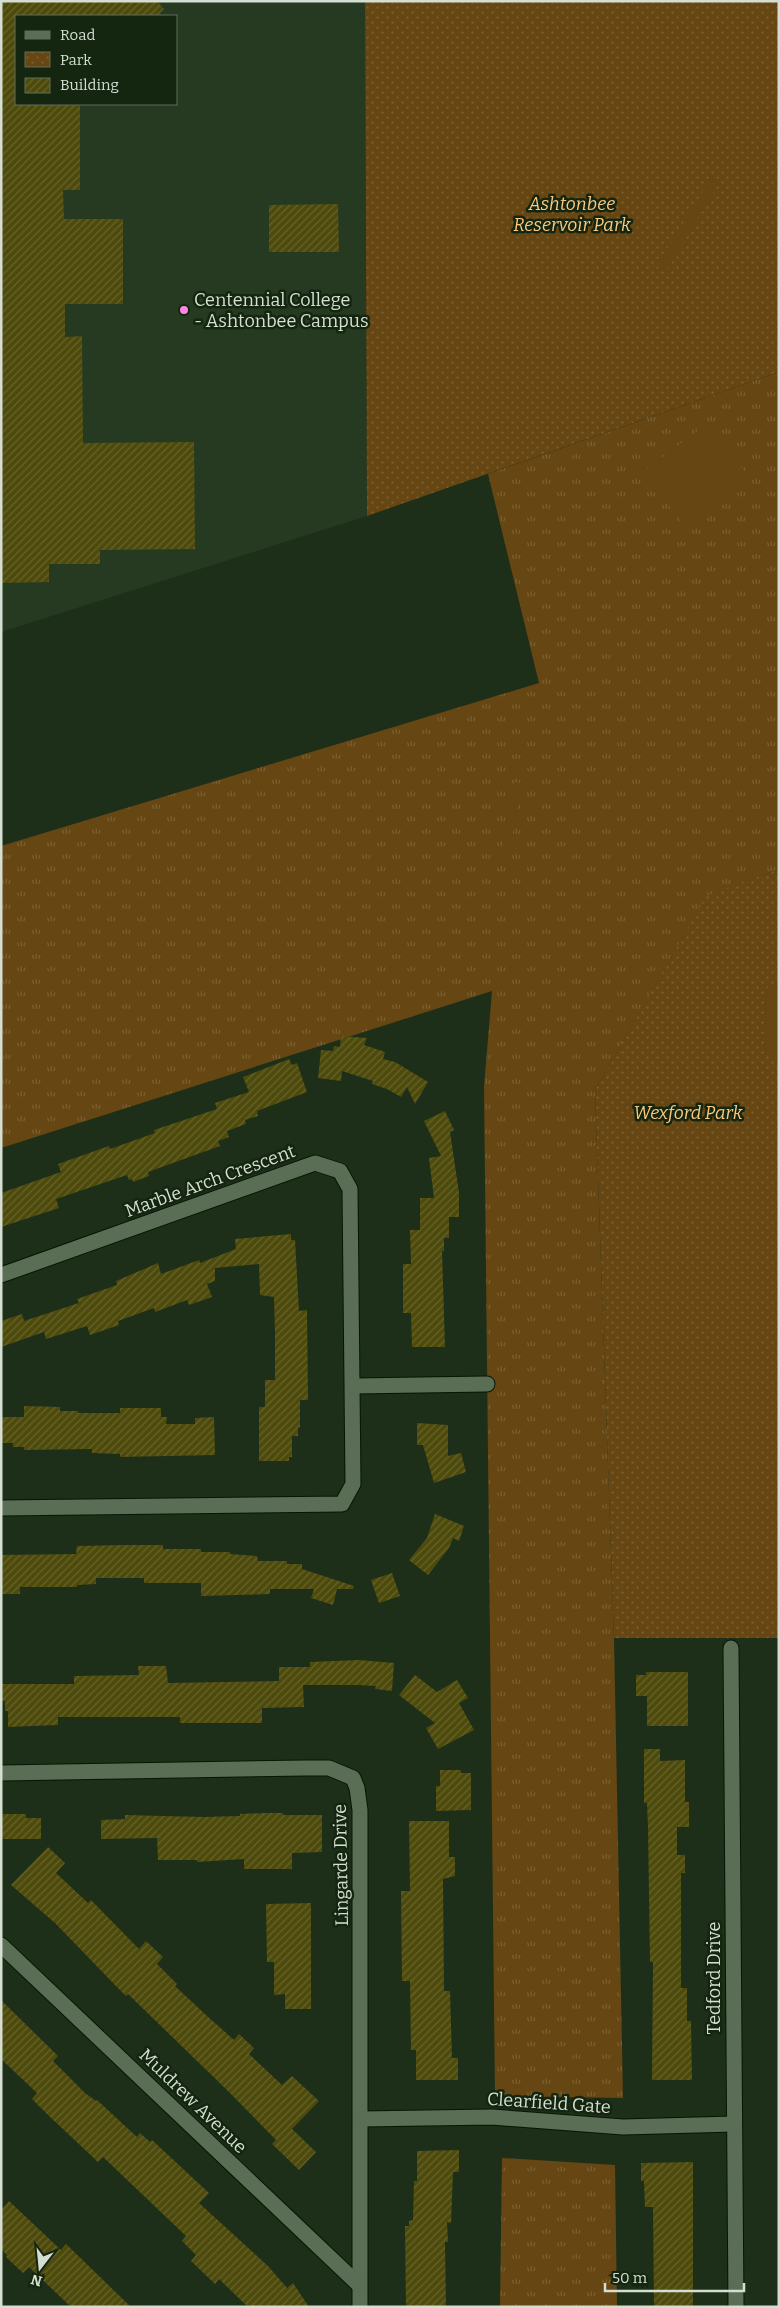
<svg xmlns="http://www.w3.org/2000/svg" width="780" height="2308" font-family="Bitter,serif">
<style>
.built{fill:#253a20;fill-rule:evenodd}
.grass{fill:url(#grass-tufts)}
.park{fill:url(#park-dots)}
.pitch{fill:#664612}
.building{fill:url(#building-hatch)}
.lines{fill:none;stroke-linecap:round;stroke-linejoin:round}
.minor-casing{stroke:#061604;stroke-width:17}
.minor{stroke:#5a6d55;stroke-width:15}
.poi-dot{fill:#fd86e2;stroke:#142510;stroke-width:2}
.labels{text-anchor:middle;stroke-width:5;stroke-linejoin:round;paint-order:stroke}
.park-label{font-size:18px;font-style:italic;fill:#fdc87e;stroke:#142510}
.poi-label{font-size:18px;fill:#d4dfd1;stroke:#142510;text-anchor:start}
.street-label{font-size:18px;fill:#d4dfd1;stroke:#142510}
</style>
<defs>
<pattern id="grass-tufts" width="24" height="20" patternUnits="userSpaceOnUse" patternTransform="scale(1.25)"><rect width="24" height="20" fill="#664612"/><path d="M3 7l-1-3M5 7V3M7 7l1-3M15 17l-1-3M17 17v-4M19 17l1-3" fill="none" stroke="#7b6033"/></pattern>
<pattern id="park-dots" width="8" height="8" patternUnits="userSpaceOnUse" patternTransform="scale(1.25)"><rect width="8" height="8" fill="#664612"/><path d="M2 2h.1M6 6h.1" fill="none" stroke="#7b6033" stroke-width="1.8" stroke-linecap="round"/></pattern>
<pattern id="building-hatch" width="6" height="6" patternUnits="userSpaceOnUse" patternTransform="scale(1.25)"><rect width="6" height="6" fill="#4d4a0b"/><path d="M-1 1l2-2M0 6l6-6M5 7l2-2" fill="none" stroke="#66642e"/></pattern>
</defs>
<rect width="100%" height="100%" fill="#1d2f19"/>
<path class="built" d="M 1,1 L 365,1 L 367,516 L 1,632 ZM 16,16 L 176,16 L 176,104 L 16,104 Z"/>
<g class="grass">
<path d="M 779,372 L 779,869 L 706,897 L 595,1090 L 614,1638 L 623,2098 L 495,2096 L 484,1087 L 492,991 L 1,1148 L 1,846 L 539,683 L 488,474 Z"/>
<path d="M 502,2158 L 615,2165 L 617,2307 L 500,2307 Z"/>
</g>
<g class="park">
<path d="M 365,1 L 779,1 L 779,372 L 367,516 Z"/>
<path d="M 779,869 L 779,1638 L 614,1638 L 595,1090 L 706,896 Z"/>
</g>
<g class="pitch">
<path d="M 711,178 L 719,183 L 666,271 L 657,266 Z"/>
<path d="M 707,424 L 748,476 L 685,527 L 644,471 Z"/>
<path d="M 514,782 L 521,783 L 507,866 L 500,864 Z"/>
<path d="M 779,981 L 779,1062 L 764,1050 L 766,989 Z"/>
</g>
<g class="building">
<path d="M 1,1 L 157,1 L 164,9 L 157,16 L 16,16 L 16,104 L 80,104 L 80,190 L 63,190 L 64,219 L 123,219 L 123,304 L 65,304 L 65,337 L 82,336 L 83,443 L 194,442 L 195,549 L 100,550 L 100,564 L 49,564 L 49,582 L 1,583 Z"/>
<path d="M 338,204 L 339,252 L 269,252 L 269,205 Z"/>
<path d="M 341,1036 L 367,1038 L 364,1045 L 385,1052 L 383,1059 L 395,1062 L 428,1082 L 415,1104 L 407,1087 L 401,1097 L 387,1089 L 372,1084 L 373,1081 L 342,1071 L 341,1081 L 318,1078 L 321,1050 L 333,1051 L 334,1046 L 340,1047 Z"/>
<path d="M 289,1059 L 292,1065 L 297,1063 L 307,1092 L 257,1111 L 258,1116 L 245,1120 L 246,1124 L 227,1131 L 229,1137 L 218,1141 L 220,1146 L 148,1172 L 149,1176 L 133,1182 L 132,1179 L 129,1180 L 127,1175 L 56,1199 L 59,1208 L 1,1227 L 1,1193 L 61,1172 L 58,1164 L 109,1146 L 110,1149 L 155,1133 L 154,1130 L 217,1109 L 215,1103 L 249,1092 L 243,1077 Z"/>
<path d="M 445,1111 L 454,1130 L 450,1132 L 459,1193 L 459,1217 L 449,1217 L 449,1238 L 444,1238 L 444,1251 L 442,1251 L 445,1347 L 412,1347 L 411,1313 L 403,1313 L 403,1264 L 411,1264 L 410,1230 L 420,1230 L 420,1198 L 434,1198 L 429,1158 L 441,1156 L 424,1121 Z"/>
<path d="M 291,1234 L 291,1240 L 295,1240 L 299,1311 L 307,1310 L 308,1400 L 300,1400 L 300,1427 L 298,1428 L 298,1436 L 292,1436 L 292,1457 L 289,1457 L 289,1461 L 259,1461 L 259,1407 L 265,1407 L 265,1380 L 275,1380 L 275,1332 L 274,1297 L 260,1295 L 259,1264 L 215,1268 L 215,1281 L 207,1284 L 212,1297 L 189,1305 L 187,1300 L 155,1312 L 154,1308 L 118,1321 L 119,1325 L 90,1335 L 87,1326 L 46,1339 L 44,1332 L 1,1347 L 1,1321 L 22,1314 L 24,1321 L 79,1303 L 77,1299 L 117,1285 L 116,1281 L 158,1263 L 161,1274 L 199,1260 L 200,1263 L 236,1249 L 235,1239 Z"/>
<path d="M 24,1406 L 60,1407 L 60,1411 L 78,1411 L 78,1413 L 120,1413 L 120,1408 L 161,1408 L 161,1417 L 167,1417 L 166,1424 L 195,1424 L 195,1418 L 214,1417 L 215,1455 L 120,1457 L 120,1454 L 92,1453 L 92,1449 L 24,1450 L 24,1447 L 13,1447 L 13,1443 L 1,1443 L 1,1417 L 24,1417 Z"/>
<path d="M 417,1423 L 448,1425 L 448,1456 L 461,1453 L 466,1472 L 434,1483 L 423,1445 L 417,1445 Z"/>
<path d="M 435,1514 L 464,1526 L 459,1541 L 453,1538 L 449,1548 L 428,1575 L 409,1560 L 427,1538 Z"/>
<path d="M 126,1545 L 163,1545 L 163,1549 L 201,1549 L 201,1552 L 230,1552 L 230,1554 L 257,1556 L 258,1561 L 287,1561 L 287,1564 L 302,1564 L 302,1569 L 354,1586 L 353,1589 L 337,1589 L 333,1605 L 311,1598 L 314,1589 L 270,1589 L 270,1594 L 201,1596 L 201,1583 L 144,1583 L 144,1578 L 96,1578 L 96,1584 L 77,1585 L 77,1587 L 20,1587 L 20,1594 L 1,1594 L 1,1555 L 76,1554 L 77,1546 Z"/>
<path d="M 392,1573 L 400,1596 L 379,1603 L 371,1580 Z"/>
<path d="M 359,1660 L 394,1663 L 392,1691 L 375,1689 L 376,1686 L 357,1685 L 303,1685 L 304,1707 L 262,1708 L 262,1723 L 180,1723 L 180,1717 L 58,1717 L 58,1725 L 8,1727 L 8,1711 L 5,1711 L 5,1701 L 1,1701 L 1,1684 L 74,1684 L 74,1676 L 139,1675 L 138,1666 L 166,1666 L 168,1683 L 279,1681 L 279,1667 L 310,1667 L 310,1662 Z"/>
<path d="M 646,1672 L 688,1672 L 688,1726 L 647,1726 L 647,1696 L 636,1696 L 636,1675 L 646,1675 Z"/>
<path d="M 415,1675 L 437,1692 L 457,1680 L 468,1698 L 459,1703 L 474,1730 L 438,1749 L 426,1728 L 435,1723 L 399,1695 Z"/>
<path d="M 644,1749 L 660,1749 L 660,1761 L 685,1760 L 685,1802 L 689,1802 L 689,1827 L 677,1827 L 677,1855 L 685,1855 L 685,1873 L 681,1873 L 681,1988 L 687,1988 L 687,2021 L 691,2021 L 692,2080 L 652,2080 L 653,1962 L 650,1962 L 648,1827 L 647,1803 L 644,1803 Z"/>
<path d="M 440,1770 L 461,1770 L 461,1773 L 471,1773 L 471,1810 L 436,1811 L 436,1786 L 440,1786 Z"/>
<path d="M 264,1813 L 283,1813 L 283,1815 L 322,1815 L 322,1852 L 292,1853 L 292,1869 L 244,1869 L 244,1859 L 197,1862 L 197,1860 L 158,1860 L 157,1838 L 101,1839 L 101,1820 L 125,1819 L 125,1815 L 203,1817 L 240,1816 L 240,1814 Z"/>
<path d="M 2,1814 L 26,1814 L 26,1818 L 41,1818 L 41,1839 L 2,1839 Z"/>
<path d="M 409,1821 L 449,1821 L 449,1857 L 455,1857 L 455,1876 L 443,1879 L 444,1991 L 450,1991 L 452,2058 L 458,2058 L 458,2080 L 416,2080 L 416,2050 L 411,2050 L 410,1981 L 402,1981 L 401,1891 L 410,1891 Z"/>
<path d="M 48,1847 L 65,1863 L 56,1873 L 88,1903 L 91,1900 L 139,1949 L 146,1941 L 163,1957 L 157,1964 L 177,1984 L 175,1986 L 207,2016 L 234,2040 L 239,2034 L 254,2048 L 249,2054 L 282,2085 L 292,2076 L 319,2101 L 292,2129 L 316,2152 L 299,2170 L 272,2144 L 276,2140 L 229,2092 L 128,1994 L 126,1996 L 113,1983 L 55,1923 L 11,1885 Z"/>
<path d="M 311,1903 L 311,2009 L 285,2009 L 285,1994 L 274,1995 L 274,1962 L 267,1962 L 266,1904 Z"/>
<path d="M 1,2000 L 58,2056 L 53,2061 L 85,2093 L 96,2101 L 97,2100 L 137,2137 L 140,2133 L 150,2142 L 152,2140 L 209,2193 L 199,2203 L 268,2266 L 287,2288 L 293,2283 L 309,2307 L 248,2307 L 219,2279 L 215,2284 L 191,2261 L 196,2255 L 182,2241 L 186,2236 L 103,2157 L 98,2162 L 48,2115 L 32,2099 L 37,2093 L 1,2059 Z"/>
<path d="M 459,2150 L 459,2172 L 453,2172 L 451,2223 L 447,2222 L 448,2242 L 445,2242 L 446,2307 L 406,2307 L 405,2226 L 409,2226 L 409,2221 L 413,2220 L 414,2181 L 417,2181 L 417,2151 Z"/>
<path d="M 693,2162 L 693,2307 L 654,2307 L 653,2207 L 645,2207 L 644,2181 L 641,2181 L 641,2163 Z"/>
<path d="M 9,2201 L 61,2250 L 66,2244 L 131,2307 L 71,2307 L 29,2267 L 23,2273 L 6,2257 L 7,2255 L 1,2249 L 1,2210 Z"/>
</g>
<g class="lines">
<g class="minor-casing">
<g id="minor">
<path d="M 1,1275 L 315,1163 L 340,1171 L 350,1189 L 353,1484 L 342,1504 L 1,1508"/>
<path d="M 354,1386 L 487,1384"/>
<path d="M 731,1648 L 736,2307"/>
<path d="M 1,1773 L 306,1768 L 329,1768 L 353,1778 L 357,1788 L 360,1810 L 360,2307"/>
<path d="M 1,1945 L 359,2285"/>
<path d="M 361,2119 L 492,2117 L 623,2127 L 734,2124"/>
</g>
</g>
<use href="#minor" class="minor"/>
</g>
<circle class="poi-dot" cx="184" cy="310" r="5"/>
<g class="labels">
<g class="park-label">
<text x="572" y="210">Ashtonbee<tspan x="572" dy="21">Reservoir Park</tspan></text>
<text x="688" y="1119">Wexford Park</text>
</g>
<g class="poi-label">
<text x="194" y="306">Centennial College<tspan x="194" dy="21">- Ashtonbee Campus</tspan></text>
</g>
<g class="street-label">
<text transform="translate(210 1181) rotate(-20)" y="6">Marble Arch Crescent</text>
<text transform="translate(341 1865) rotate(-91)" y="6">Lingarde Drive</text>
<text transform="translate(714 1978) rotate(-90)" y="6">Tedford Drive</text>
<text transform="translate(193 2101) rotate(44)" y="6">Muldrew Avenue</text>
<text transform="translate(549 2103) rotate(4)" y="6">Clearfield Gate</text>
</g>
</g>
<rect width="780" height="2308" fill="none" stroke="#d4dfd1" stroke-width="5"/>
<rect x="15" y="15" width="162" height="90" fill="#142510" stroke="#616f5d"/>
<rect x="25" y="31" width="25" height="8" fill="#5a6d55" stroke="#616f5d"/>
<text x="60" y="40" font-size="15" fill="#d4dfd1">Road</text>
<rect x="25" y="52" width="25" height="15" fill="url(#park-dots)" stroke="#616f5d"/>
<text x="60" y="65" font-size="15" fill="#d4dfd1">Park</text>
<rect x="25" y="78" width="25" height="15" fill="url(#building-hatch)" stroke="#616f5d"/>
<text x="60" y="90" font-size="15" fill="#d4dfd1">Building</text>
<g transform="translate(40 2268) rotate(196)" stroke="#142510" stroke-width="4" paint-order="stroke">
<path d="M0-4L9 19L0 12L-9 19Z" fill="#d4dfd1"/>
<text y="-8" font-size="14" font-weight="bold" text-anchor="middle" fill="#d4dfd1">N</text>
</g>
<path d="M605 2283v8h139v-8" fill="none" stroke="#d4dfd1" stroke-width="2.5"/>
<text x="612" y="2283" font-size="15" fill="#d4dfd1" stroke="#142510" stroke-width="4" paint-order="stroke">50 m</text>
</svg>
